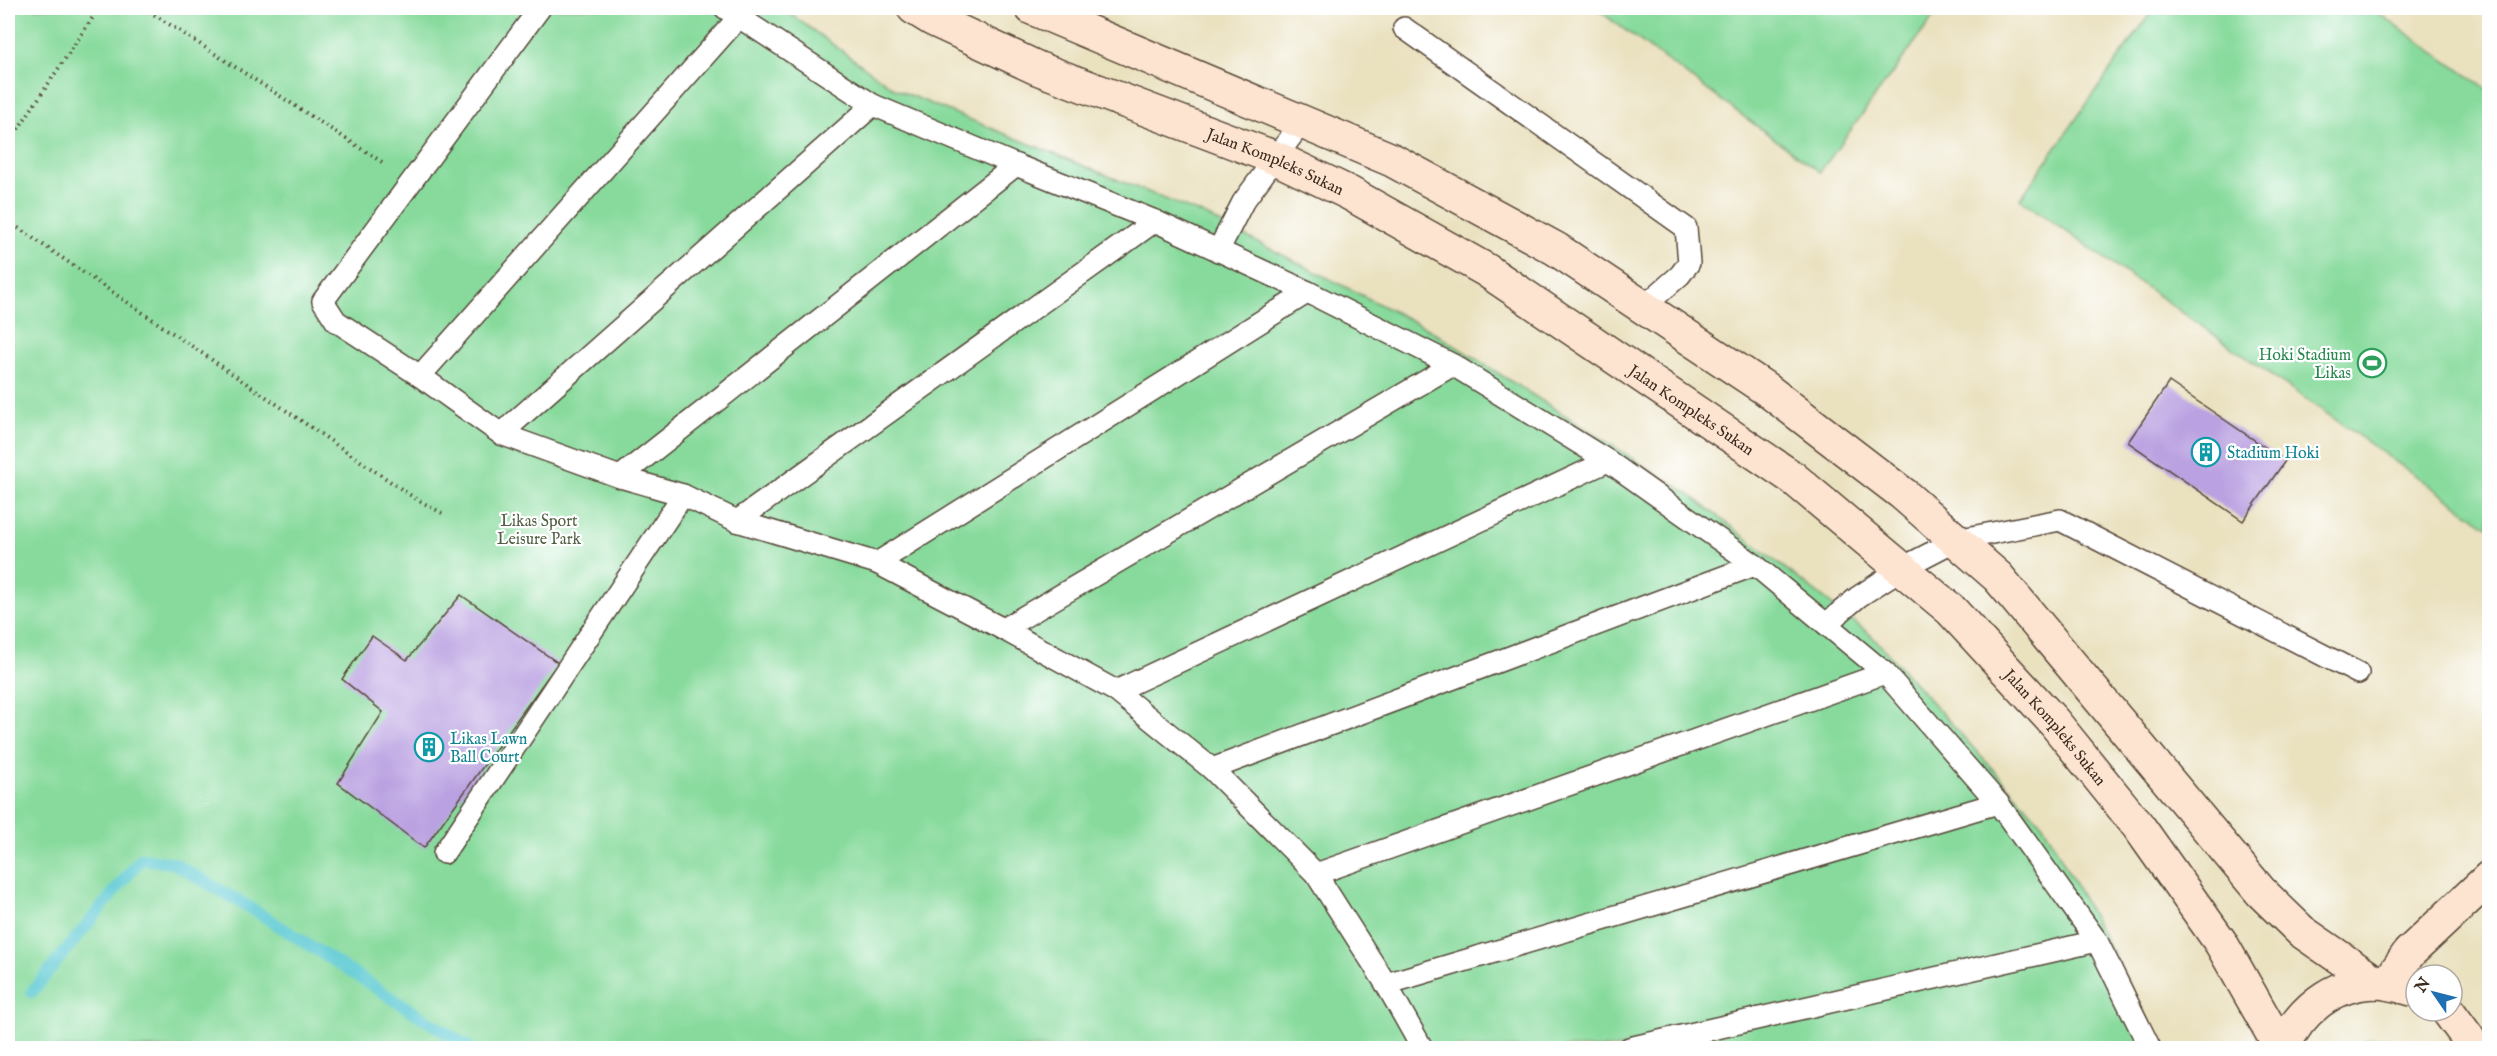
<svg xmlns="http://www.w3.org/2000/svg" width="2497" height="1056" font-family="'IM FELL English',serif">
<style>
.green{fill:#87da9c;stroke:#61825d;stroke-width:1.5}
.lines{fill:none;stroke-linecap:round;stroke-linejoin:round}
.stream{stroke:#5cc9d3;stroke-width:12}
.building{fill:#baa1e1}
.lane-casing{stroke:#554536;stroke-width:24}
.secondary-casing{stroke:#554536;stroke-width:36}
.path{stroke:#554536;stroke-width:4;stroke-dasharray:1.5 4.5;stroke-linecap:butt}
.lane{stroke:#fff;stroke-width:21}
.secondary{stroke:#fde4d1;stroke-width:33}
.labels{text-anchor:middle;stroke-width:4.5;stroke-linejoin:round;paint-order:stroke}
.street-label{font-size:16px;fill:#3b2a1e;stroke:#fff}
.leisure-label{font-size:16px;fill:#27864d;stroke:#fff;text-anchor:end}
.culture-label{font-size:16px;fill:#0d838f;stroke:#fff;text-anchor:start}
.park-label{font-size:16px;fill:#525f44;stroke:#fff}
</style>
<rect width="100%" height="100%" fill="#fff"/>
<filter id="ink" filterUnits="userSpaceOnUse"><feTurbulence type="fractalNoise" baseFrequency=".0167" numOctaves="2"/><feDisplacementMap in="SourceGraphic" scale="12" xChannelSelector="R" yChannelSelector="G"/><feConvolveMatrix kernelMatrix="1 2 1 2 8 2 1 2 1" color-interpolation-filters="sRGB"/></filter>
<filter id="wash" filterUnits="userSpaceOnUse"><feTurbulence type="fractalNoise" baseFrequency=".008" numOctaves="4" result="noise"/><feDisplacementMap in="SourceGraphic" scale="24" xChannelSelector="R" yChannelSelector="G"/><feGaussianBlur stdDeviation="1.35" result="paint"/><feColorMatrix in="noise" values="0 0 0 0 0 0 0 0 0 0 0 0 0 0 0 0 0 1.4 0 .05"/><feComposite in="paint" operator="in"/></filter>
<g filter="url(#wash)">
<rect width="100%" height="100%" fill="#eae1bf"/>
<g class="green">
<path d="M 8,8 L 782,8 L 895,89 L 1204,215 L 1430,330 L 1689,494 L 1871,635 L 2044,826 L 2163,1048 L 8,1048 Z"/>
<path d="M 1595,8 L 1940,8 L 1820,172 Z"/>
<path d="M 2154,8 L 2371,8 L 2489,91 L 2489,527 L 2020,199 Z"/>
<path d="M 2388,1038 L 2411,1048 L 2349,1048 L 2370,1039 Z"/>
</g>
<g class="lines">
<path class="stream" d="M 32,992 L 141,859 L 173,863 L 254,910 L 470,1048"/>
</g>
<g id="blocks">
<g class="building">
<path d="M 2169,382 L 2285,461 L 2243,521 L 2128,442 Z"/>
<path d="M 461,595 L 558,663 L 424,848 L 338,783 L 383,712 L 342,679 L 372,636 L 407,660 Z"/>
</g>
</g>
</g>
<g filter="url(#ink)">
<use href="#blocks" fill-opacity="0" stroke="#554536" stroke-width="1.5"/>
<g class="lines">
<g class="lane-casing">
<g id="lane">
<path d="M 540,8 L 323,301 L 336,321 L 420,376 L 747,8"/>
<path d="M 1404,28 L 1686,228 L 1689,263 L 1680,275 L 1642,308"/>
<path d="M 1218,251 L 1243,202 L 1302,122"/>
<path d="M 420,376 L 501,434 L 873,105 L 725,8"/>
<path d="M 501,434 L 620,477 L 1016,165 L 873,105"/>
<path d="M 620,477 L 683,495 L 737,521 L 1155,221 L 1016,165"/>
<path d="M 737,521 L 877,563 L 1308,292 L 1155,221"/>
<path d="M 877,563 L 1003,629 L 1453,365 L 1308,292"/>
<path d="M 1826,624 L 1858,597 L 1904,567 L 1956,540 L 2060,520 L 2358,673"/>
<path d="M 1003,629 L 1116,691 L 1608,461 L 1453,365"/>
<path d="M 1116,691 L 1212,769 L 1755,565 L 1608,461"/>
<path d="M 1212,769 L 1316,874 L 1885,673 L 1755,565"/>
<path d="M 444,853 L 683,495"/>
<path d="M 1316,874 L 1386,984 L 1998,803 L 1885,673"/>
<path d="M 2097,941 L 2150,1048"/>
<path d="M 1386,984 L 1422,1048"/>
<path d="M 1629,1048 L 2097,941 L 1998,803"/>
</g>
</g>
<g class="secondary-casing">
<g id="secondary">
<path id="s1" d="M 914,8 L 932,19 L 1037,68 L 1278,159 L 1349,193 L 1486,270 L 1793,478 L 1951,610 L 2054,722 L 2139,827 L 2221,943 L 2275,1038 L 2278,1048"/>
<path d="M 1032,8 L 1392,160 L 1556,249 L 1766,389 L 1903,494 L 1998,577 L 2261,892 L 2301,931 L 2375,982"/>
<path d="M 2388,983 L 2409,953 L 2490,877"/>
<path d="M 2448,1011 L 2468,1038 L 2471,1048"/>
<path d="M 2283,1048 C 2299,1011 2333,983 2375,982 C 2389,982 2403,987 2416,990"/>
</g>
</g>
<g class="path">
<path d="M 144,8 L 385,164"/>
<path d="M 8,144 L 99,8"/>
<path d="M 8,221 L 416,499 L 444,514"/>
</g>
<use href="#lane" class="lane"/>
<use href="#secondary" class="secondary"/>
</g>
</g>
<defs>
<g id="stadium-ring" transform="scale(1.5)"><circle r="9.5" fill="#fff" stroke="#2e9e5b" stroke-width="1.5"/><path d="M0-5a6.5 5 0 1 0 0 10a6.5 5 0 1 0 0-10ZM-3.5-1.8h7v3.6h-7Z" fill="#2e9e5b"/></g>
<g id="building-ring" transform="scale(1.5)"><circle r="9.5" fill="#fff" stroke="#0f9aa8" stroke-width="1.5"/><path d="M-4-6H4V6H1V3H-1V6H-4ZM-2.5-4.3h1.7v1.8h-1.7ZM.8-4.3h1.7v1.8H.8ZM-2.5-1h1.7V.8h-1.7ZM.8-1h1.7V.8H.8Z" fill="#0f9aa8"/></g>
</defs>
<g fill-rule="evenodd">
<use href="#stadium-ring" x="2372" y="363"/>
<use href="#building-ring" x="2206" y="452"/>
<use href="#building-ring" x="429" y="747"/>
</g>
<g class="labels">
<g class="street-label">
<text dy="6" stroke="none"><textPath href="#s1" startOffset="393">Jalan Kompleks Sukan</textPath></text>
<text dy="6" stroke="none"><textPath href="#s1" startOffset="879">Jalan Kompleks Sukan</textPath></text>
<text dy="6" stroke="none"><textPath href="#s1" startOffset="1364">Jalan Kompleks Sukan</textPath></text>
</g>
<g class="leisure-label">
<text x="2351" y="360">Hoki Stadium<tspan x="2351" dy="18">Likas</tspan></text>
</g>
<g class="culture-label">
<text x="2227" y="458">Stadium Hoki</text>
<text x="450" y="744">Likas Lawn<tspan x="450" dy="18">Ball Court</tspan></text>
</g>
<g class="park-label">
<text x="539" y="526">Likas Sport<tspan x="539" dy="18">Leisure Park</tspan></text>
</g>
</g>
<rect width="2497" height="1056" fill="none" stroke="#fff" stroke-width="30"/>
<g transform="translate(2434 993) rotate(305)"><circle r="28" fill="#ffffff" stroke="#b1aaa5" stroke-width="1.5"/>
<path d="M0-4.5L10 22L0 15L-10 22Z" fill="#1f6fb2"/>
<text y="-9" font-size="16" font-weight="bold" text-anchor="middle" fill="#3b2a1e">N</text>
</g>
</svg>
